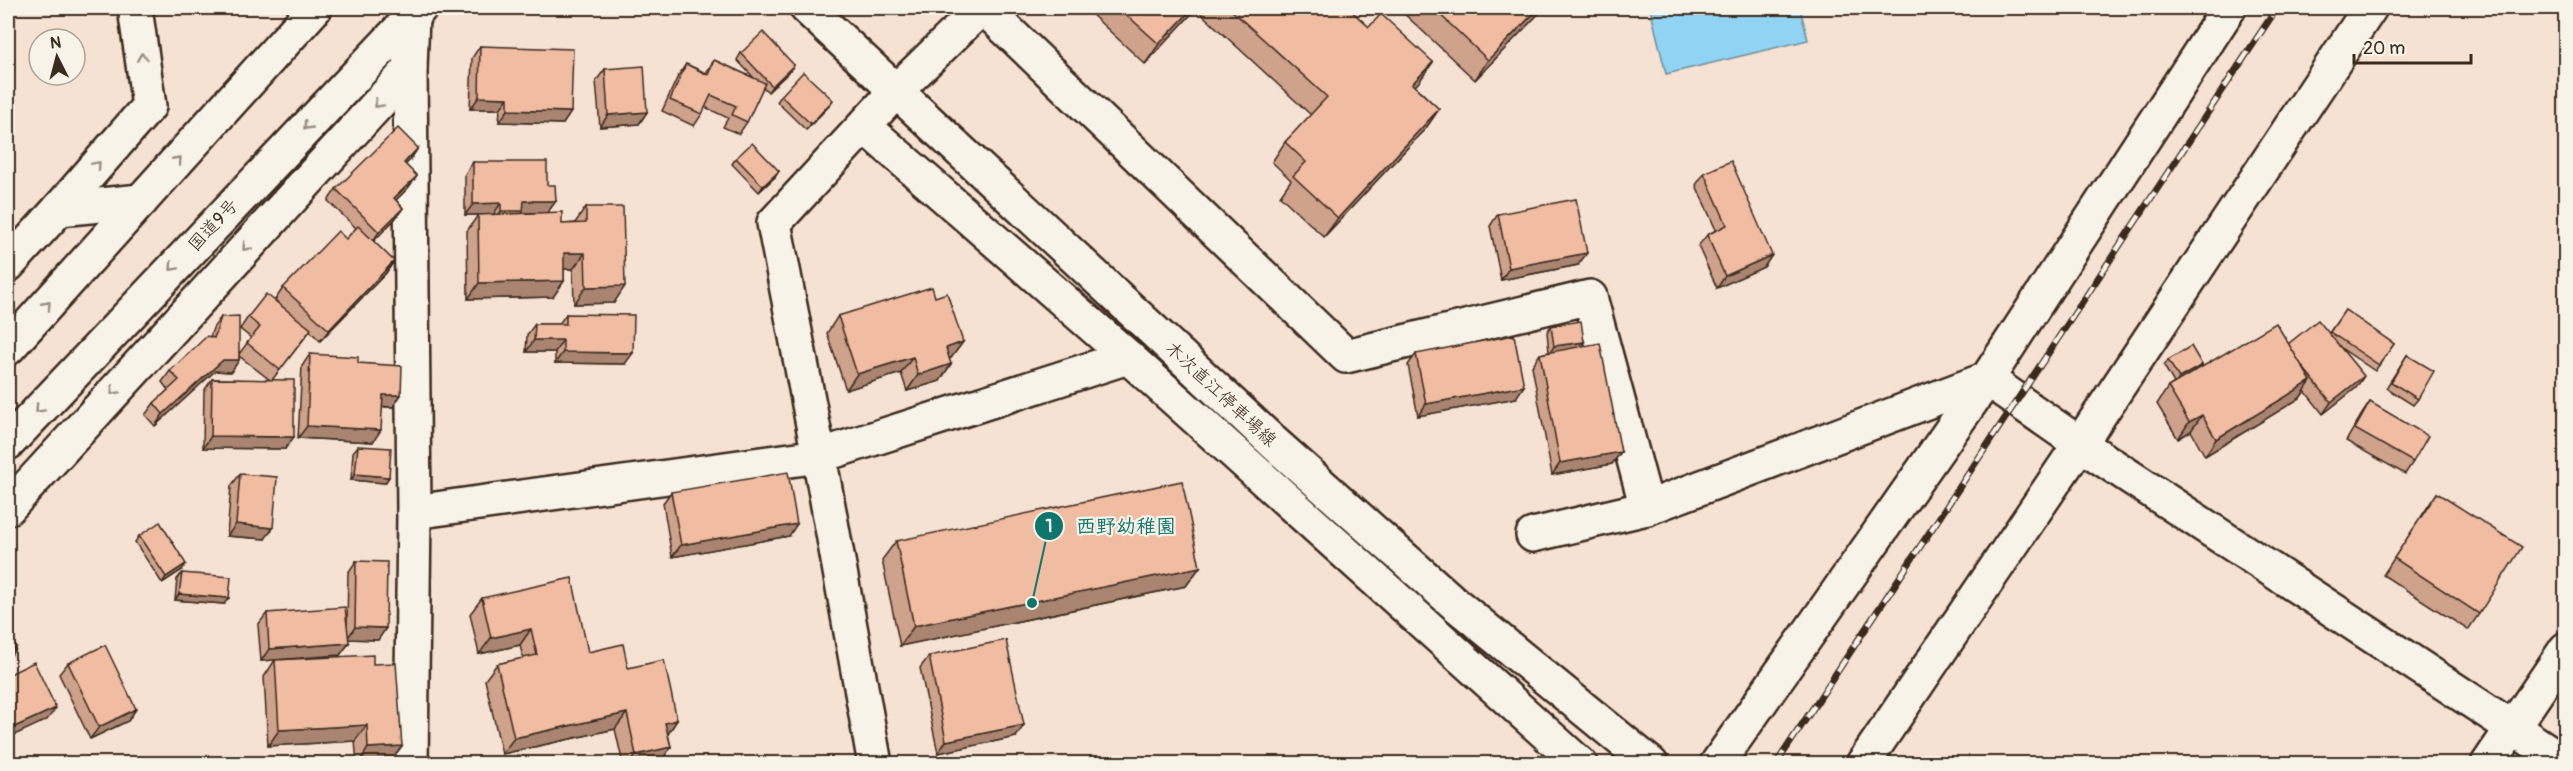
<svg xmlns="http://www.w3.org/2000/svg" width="2573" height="771" font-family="Pangolin,'Klee One',sans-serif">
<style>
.water{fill:#90d3f2;stroke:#6e8f9d;stroke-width:1.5}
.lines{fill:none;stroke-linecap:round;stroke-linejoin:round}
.minor-casing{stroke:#3b2a1e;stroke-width:38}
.major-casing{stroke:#3b2a1e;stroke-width:38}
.highway-casing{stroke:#3b2a1e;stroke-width:38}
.minor{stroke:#f7f3e8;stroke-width:33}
.major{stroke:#f7f3e8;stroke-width:33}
.highway{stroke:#f7f3e8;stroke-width:33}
.rail-casing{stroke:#3b2a1e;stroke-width:7}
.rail{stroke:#f7f3e8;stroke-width:4.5;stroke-dasharray:14;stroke-linecap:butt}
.wall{fill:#cea28b;stroke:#3b2a1e;stroke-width:1.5}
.shaded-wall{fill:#a88471;stroke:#3b2a1e;stroke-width:1.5}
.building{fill:#f0bca2;stroke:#3b2a1e;stroke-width:1.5}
.oneway{stroke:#998e83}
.labels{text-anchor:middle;stroke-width:4.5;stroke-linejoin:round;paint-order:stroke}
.street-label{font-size:18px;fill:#3b2a1e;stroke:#f7f3e8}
.leader{fill:none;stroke:#0f766e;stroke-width:2}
.callout-dot{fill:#0f766e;stroke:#f7f3e8;stroke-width:2}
.mark-label{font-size:18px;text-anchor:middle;font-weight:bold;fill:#fff}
.callout-label{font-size:20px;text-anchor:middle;font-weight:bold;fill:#0f766e;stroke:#f7f3e8;stroke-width:4.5;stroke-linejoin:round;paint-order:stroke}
</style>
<rect width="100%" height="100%" fill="#f5e2d3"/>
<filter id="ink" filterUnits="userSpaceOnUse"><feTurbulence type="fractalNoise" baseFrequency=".0167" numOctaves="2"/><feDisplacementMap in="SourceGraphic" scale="12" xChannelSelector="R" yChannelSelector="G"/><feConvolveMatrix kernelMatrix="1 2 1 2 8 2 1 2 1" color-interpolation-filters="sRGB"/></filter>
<g filter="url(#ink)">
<path class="water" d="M 1650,8 L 1800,8 L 1808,40 L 1666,74 Z"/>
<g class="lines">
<g class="minor-casing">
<g id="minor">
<path d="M 984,8 L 1346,356 L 1590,297 L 1647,508"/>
<path d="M 410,69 L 414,512 L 411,764"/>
<path d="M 864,126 L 1128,357"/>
<path d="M 59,209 L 149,106 L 135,8"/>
<path d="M 8,265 L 59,209 L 141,201"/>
<path d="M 1987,379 L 2080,444 L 2566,763"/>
<path d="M 8,508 L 410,69 L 412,16"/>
<path d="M 414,512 L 819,456 L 1128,357 L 1580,764"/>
<path d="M 1533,535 L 1647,508 L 1987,379"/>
<path d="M 875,764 L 819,456 L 774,223 L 895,92 L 981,8"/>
<path d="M 1717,764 L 1987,379 L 2229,8"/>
<path d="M 1863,764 L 2080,444 L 2370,8"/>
<path d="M 2488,764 L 2566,649"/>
</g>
</g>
<g class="major-casing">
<path id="major" d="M 807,8 L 1273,442 L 1454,603 L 1651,764"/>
</g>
<g class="highway-casing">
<g id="highway">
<path d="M 8,348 L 315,8"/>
<path d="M 8,443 L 420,8"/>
</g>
</g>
<use href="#minor" class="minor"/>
<use href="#major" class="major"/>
<use href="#highway" class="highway"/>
<g class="rail-casing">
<path id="rail" d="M 1776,764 L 2277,8"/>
</g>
<use href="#rail" class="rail"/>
</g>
<g class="wall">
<path d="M 1091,8 L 1348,8 L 1369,27 L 1433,62 L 1415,86 L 1439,109 L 1426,128 L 1324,237 L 1280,196 L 1291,180 L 1272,162 L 1285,142 L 1311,115 L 1196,9 L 1145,64 L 1088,11 Z"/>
<path d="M 1398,8 L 1544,8 L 1475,80 Z"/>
<path d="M 480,46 L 571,112 L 563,124 L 499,122 L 500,109 L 470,109 L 472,58 Z"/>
<path d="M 741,53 L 794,65 L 790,71 L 768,92 L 763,87 L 747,122 L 739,134 L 723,127 L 728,118 L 705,107 L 702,114 L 694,126 L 662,111 L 678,76 L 686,64 L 706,73 L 714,60 L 754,78 L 737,60 Z"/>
<path d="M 605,69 L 647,112 L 639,124 L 600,127 L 596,81 Z"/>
<path d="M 781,96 L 829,106 L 806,130 L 777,102 Z"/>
<path d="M 418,148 L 410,160 L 405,165 L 417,176 L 408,188 L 396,200 L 403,208 L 395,219 L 373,241 L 394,261 L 386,273 L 320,341 L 310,331 L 272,380 L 285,449 L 203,448 L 204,391 L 212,379 L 270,380 L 239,356 L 239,360 L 231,372 L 215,371 L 155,426 L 145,415 L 154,403 L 168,390 L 162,382 L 170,371 L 210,337 L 213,328 L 221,317 L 239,354 L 251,338 L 240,329 L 248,317 L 286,310 L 275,300 L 283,288 L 346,239 L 356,228 L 328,201 L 336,189 Z"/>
<path d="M 736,158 L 779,171 L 775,177 L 759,192 L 732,164 Z"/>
<path d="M 473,162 L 547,185 L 556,201 L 547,213 L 522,213 L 562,224 L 575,223 L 586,207 L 614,303 L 574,304 L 573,269 L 564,269 L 564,281 L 553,297 L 468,299 L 467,231 L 478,215 L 465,215 L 465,174 Z"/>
<path d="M 1704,173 L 1772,255 L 1764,267 L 1717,288 L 1698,246 L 1707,235 L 1716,230 L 1696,185 Z"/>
<path d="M 1498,214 L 1578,265 L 1501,280 L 1490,226 Z"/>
<path d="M 935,297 L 963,342 L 951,358 L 949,359 L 940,381 L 907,391 L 901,373 L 846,390 L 827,333 L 838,316 Z"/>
<path d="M 2345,310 L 2394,344 L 2375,371 L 2342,349 L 2356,388 L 2323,414 L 2305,391 L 2300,398 L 2205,456 L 2191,431 L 2178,439 L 2157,404 L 2168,387 L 2174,383 L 2164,366 L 2168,360 L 2202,365 L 2200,368 L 2329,333 Z"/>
<path d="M 566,314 L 625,364 L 555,363 L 555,352 L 526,352 L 527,335 L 535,324 L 559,324 Z"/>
<path d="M 1551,326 L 1580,346 L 1621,452 L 1612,464 L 1552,475 L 1532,366 L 1540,354 L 1549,352 L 1547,332 Z"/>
<path d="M 310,354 L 358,363 L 393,407 L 383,407 L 373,442 L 298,438 L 302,366 Z"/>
<path d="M 1416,354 L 1516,398 L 1418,416 L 1408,365 Z"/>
<path d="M 2407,355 L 2418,399 L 2413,405 L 2386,388 Z"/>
<path d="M 2370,402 L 2413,462 L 2405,474 L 2346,441 L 2362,414 Z"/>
<path d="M 358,446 L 389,477 L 385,483 L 351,480 L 353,452 Z"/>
<path d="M 240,474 L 265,539 L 227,536 L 231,486 Z"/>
<path d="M 671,492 L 789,536 L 672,557 L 663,503 Z"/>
<path d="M 2437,493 L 2479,614 L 2468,630 L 2383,575 Z"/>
<path d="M 139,536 L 182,570 L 162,583 L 135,542 Z"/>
<path d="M 896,541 L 1200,567 L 1186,586 L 900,646 L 882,560 Z"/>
<path d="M 356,561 L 386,628 L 378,640 L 348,639 L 349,643 L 340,655 L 261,661 L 258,625 L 267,613 L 347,625 L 348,573 Z"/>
<path d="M 182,573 L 224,604 L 175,600 L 177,579 Z"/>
<path d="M 482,598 L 588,652 L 628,668 L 677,720 L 668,734 L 671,747 L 659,764 L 623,764 L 615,729 L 502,754 L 485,680 L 497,664 L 523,658 L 520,645 L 479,654 L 470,614 Z"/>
<path d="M 929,656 L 1016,737 L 938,753 L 920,668 Z"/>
<path d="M 275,660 L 373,664 L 390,762 L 357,764 L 355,741 L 268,746 L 264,677 Z"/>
<path d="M 68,663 L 136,709 L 128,721 L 90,739 L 59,674 Z"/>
</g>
<g class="shaded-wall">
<path d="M 1193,8 L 1197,8 L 1145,64 L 1159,44 Z"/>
<path d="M 1539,8 L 1544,8 L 1475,80 L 1488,60 Z"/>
<path d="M 1433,62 L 1419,82 L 1399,103 L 1412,84 Z"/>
<path d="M 794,65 L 790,71 L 768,92 L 772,86 Z"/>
<path d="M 479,97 L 508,98 L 500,109 L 470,109 Z"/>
<path d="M 833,100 L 829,106 L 806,130 L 811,124 Z"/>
<path d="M 1439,109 L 1426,128 L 1324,237 L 1338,218 Z"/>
<path d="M 508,110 L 571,112 L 563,124 L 499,122 Z"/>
<path d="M 647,112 L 639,124 L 600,127 L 608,115 Z"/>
<path d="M 418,148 L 410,160 L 395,175 L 404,163 Z"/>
<path d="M 779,171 L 775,177 L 759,192 L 763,186 Z"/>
<path d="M 417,176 L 408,188 L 386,210 L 394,198 Z"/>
<path d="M 524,201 L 556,201 L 547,213 L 522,213 L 515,223 L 493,223 L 501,211 Z"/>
<path d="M 501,203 L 493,215 L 465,215 L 473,204 Z"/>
<path d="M 403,208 L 395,219 L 371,244 L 379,232 Z"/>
<path d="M 564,253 L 585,253 L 573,269 L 552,269 Z"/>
<path d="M 1587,253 L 1578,265 L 1501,280 L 1509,268 Z"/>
<path d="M 1772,255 L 1764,267 L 1717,288 L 1725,276 Z"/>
<path d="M 394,261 L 386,273 L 320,341 L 329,330 Z"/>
<path d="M 564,281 L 553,297 L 468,299 L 479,283 Z"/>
<path d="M 625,286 L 614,303 L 574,304 L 586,287 Z"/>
<path d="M 534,340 L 563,340 L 555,352 L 526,352 Z"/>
<path d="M 963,342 L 951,358 L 935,364 L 946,348 Z"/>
<path d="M 1584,342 L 1579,348 L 1550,353 L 1554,346 Z"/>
<path d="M 563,352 L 633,353 L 625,364 L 555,363 Z"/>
<path d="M 913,357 L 901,373 L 846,390 L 857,374 Z"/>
<path d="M 223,360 L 239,360 L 231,372 L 215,371 L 155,426 L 163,414 Z"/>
<path d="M 951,364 L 940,381 L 907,391 L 918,375 Z"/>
<path d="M 2202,365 L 2198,371 L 2175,385 L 2179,378 Z"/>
<path d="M 2364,376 L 2356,388 L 2323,414 L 2331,402 Z"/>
<path d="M 2311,381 L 2300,398 L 2205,456 L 2216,439 Z"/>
<path d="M 1524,386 L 1516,398 L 1418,416 L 1426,404 Z"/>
<path d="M 383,395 L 401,395 L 393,407 L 375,406 Z"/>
<path d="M 2202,415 L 2191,431 L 2178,439 L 2189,422 Z"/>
<path d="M 307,426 L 381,430 L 373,442 L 298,438 Z"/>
<path d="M 211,436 L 294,437 L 285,449 L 203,448 Z"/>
<path d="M 1621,452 L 1612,464 L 1552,475 L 1560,463 Z"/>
<path d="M 355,474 L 389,477 L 385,483 L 351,480 Z"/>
<path d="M 236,524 L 273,528 L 265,539 L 227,536 Z"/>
<path d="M 797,524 L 789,536 L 672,557 L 681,545 Z"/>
<path d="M 186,564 L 182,570 L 162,583 L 166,577 Z"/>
<path d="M 1200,567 L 1186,586 L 900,646 L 914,626 Z"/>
<path d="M 179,594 L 229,598 L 224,604 L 175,600 Z"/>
<path d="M 355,627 L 386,628 L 378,640 L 347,639 Z"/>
<path d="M 531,629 L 520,645 L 479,654 L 491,638 Z"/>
<path d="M 349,643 L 340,655 L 261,661 L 269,649 Z"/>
<path d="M 16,648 L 8,660 L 8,652 Z"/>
<path d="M 56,708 L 47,720 L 8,738 L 8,730 Z"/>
<path d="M 136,709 L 128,721 L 90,739 L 99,727 Z"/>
<path d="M 627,713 L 615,729 L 502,754 L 514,738 Z"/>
<path d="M 677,720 L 666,737 L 665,723 Z"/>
<path d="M 367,725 L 355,741 L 268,746 L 279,730 Z"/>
<path d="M 1024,725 L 1016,737 L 938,753 L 946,741 Z"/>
<path d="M 402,746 L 390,762 L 358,764 L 368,748 Z"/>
<path d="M 671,747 L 659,764 L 630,764 L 636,755 Z"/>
</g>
<g class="building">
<path d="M 1119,8 L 1193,8 L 1159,44 Z"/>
<path d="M 1229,8 L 1348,8 L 1369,27 L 1381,14 L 1433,62 L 1412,84 L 1439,109 L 1338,218 L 1293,176 L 1306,162 L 1285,142 L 1327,97 Z"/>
<path d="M 1433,8 L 1539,8 L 1488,60 Z"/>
<path d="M 763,32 L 794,65 L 772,86 L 741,53 Z"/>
<path d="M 480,46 L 573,49 L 571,112 L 508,110 L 508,98 L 479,97 Z"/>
<path d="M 714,60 L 765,83 L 747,122 L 732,115 L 736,106 L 711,95 L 702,114 L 670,100 L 686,64 L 708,75 Z"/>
<path d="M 644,66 L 647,112 L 608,115 L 605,69 Z"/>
<path d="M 803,72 L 833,100 L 811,124 L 781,96 Z"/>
<path d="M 398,128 L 418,148 L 404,163 L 417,176 L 394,198 L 403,208 L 379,232 L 336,189 Z"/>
<path d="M 752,143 L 779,171 L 763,186 L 736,158 Z"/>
<path d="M 1731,161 L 1772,255 L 1725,276 L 1707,235 L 1727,225 L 1704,173 Z"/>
<path d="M 473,162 L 547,162 L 547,185 L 555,185 L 556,201 L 524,201 L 523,211 L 501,211 L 501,203 L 473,204 Z"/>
<path d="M 1576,199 L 1587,253 L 1509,268 L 1498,214 Z"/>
<path d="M 586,207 L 623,207 L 625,286 L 586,287 L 585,253 L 564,253 L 564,281 L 479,283 L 478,215 L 562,212 L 562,224 L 586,223 Z"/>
<path d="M 358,226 L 394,261 L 329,330 L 283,288 L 338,231 L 346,239 Z"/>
<path d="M 932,287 L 935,297 L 947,293 L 963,342 L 946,348 L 951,364 L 918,375 L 913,357 L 857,374 L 838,316 Z"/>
<path d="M 266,294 L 311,329 L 280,370 L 247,343 L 260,327 L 248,317 Z"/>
<path d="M 2345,310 L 2394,344 L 2379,365 L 2330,332 Z"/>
<path d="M 566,314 L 634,315 L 633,353 L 563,352 L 563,340 L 534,340 L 535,324 L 566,324 Z"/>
<path d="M 239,316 L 239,360 L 223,360 L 163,414 L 154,403 L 179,380 L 170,371 L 207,336 L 214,338 L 221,317 Z"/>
<path d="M 2318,320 L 2364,376 L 2331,402 L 2301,365 L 2288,344 Z"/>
<path d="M 1581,321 L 1584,342 L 1554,346 L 1551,326 Z"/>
<path d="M 2276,323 L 2311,381 L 2216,439 L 2202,415 L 2189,422 L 2168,387 Z"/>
<path d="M 1514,335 L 1524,386 L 1426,404 L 1416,354 Z"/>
<path d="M 1600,343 L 1621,452 L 1560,463 L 1540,354 Z"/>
<path d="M 2191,346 L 2202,365 L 2179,378 L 2168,360 Z"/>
<path d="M 310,354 L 358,357 L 358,363 L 402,366 L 401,395 L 383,395 L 381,430 L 307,426 Z"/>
<path d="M 2407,355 L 2434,371 L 2418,399 L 2391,382 Z"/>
<path d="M 212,379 L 294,380 L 294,437 L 211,436 Z"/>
<path d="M 2370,402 L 2428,436 L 2413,462 L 2355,429 Z"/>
<path d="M 358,446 L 391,448 L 389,477 L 355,474 Z"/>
<path d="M 788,472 L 797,524 L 681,545 L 671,492 Z"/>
<path d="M 240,474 L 277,477 L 273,528 L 236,524 Z"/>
<path d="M 1182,481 L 1200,567 L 914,626 L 896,541 Z"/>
<path d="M 2437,493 L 2522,547 L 2479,614 L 2394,558 Z"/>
<path d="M 160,522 L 186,564 L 166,577 L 139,536 Z"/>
<path d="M 356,561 L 387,562 L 386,628 L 355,627 Z"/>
<path d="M 182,573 L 231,577 L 229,598 L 179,594 Z"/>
<path d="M 572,578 L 588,652 L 623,644 L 628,668 L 664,660 L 677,720 L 665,723 L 671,747 L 636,755 L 627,713 L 514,738 L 497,664 L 537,655 L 531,629 L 491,638 L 482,598 Z"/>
<path d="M 345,607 L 349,643 L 269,649 L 267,613 Z"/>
<path d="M 8,628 L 16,648 L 8,652 Z"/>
<path d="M 1006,640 L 1024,725 L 946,741 L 929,656 Z"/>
<path d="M 105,645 L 136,709 L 99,727 L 68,663 Z"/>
<path d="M 373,655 L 373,664 L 396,663 L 402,746 L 368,748 L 367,725 L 279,730 L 275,660 Z"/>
<path d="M 34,662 L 56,708 L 8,730 L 8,675 Z"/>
<path d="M 136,758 L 137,764 L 104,764 Z"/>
</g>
<defs><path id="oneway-chevron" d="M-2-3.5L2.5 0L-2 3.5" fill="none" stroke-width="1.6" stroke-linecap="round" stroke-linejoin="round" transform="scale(1.5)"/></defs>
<g class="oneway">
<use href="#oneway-chevron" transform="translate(142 57) rotate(-98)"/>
<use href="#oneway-chevron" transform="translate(378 104) rotate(133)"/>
<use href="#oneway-chevron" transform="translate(307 126) rotate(134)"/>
<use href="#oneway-chevron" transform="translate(178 160) rotate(-48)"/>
<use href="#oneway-chevron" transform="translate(97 165) rotate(-49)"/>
<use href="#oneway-chevron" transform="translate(246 247) rotate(133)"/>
<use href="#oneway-chevron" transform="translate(173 267) rotate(133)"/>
<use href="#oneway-chevron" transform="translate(47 305) rotate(-48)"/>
<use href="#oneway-chevron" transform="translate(114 391) rotate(133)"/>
<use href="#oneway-chevron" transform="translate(39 409) rotate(133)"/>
</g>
</g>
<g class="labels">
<g class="street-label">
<text transform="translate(213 225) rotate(-47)" y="6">国道9号</text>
<text transform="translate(1221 394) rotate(43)" y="6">木次直江停車場線</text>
</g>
</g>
<path class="leader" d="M1032 603L1049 526"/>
<g class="callout-dot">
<circle cx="1032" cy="603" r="6"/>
<circle cx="1049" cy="526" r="15"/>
</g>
<g class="mark-label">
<text x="1049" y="532">1</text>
</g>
<g class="callout-label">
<text x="1126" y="533">西野幼稚園</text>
</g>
<rect width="2573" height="771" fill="none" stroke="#f7f3e8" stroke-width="30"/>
<rect x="15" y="15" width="2543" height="741" fill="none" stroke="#3b2a1e" stroke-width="2" filter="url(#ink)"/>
<g transform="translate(57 57) rotate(354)"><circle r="28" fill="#f7f3e8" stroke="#aca397" stroke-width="1.5"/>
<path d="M0-4.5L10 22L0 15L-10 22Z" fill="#3b2a1e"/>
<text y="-9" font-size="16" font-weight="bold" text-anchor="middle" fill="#3b2a1e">N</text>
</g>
<path d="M2354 54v9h117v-9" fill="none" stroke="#3b2a1e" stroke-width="3"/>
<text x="2363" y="54" font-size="18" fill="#3b2a1e" stroke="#f7f3e8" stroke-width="4.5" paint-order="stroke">20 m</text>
</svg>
